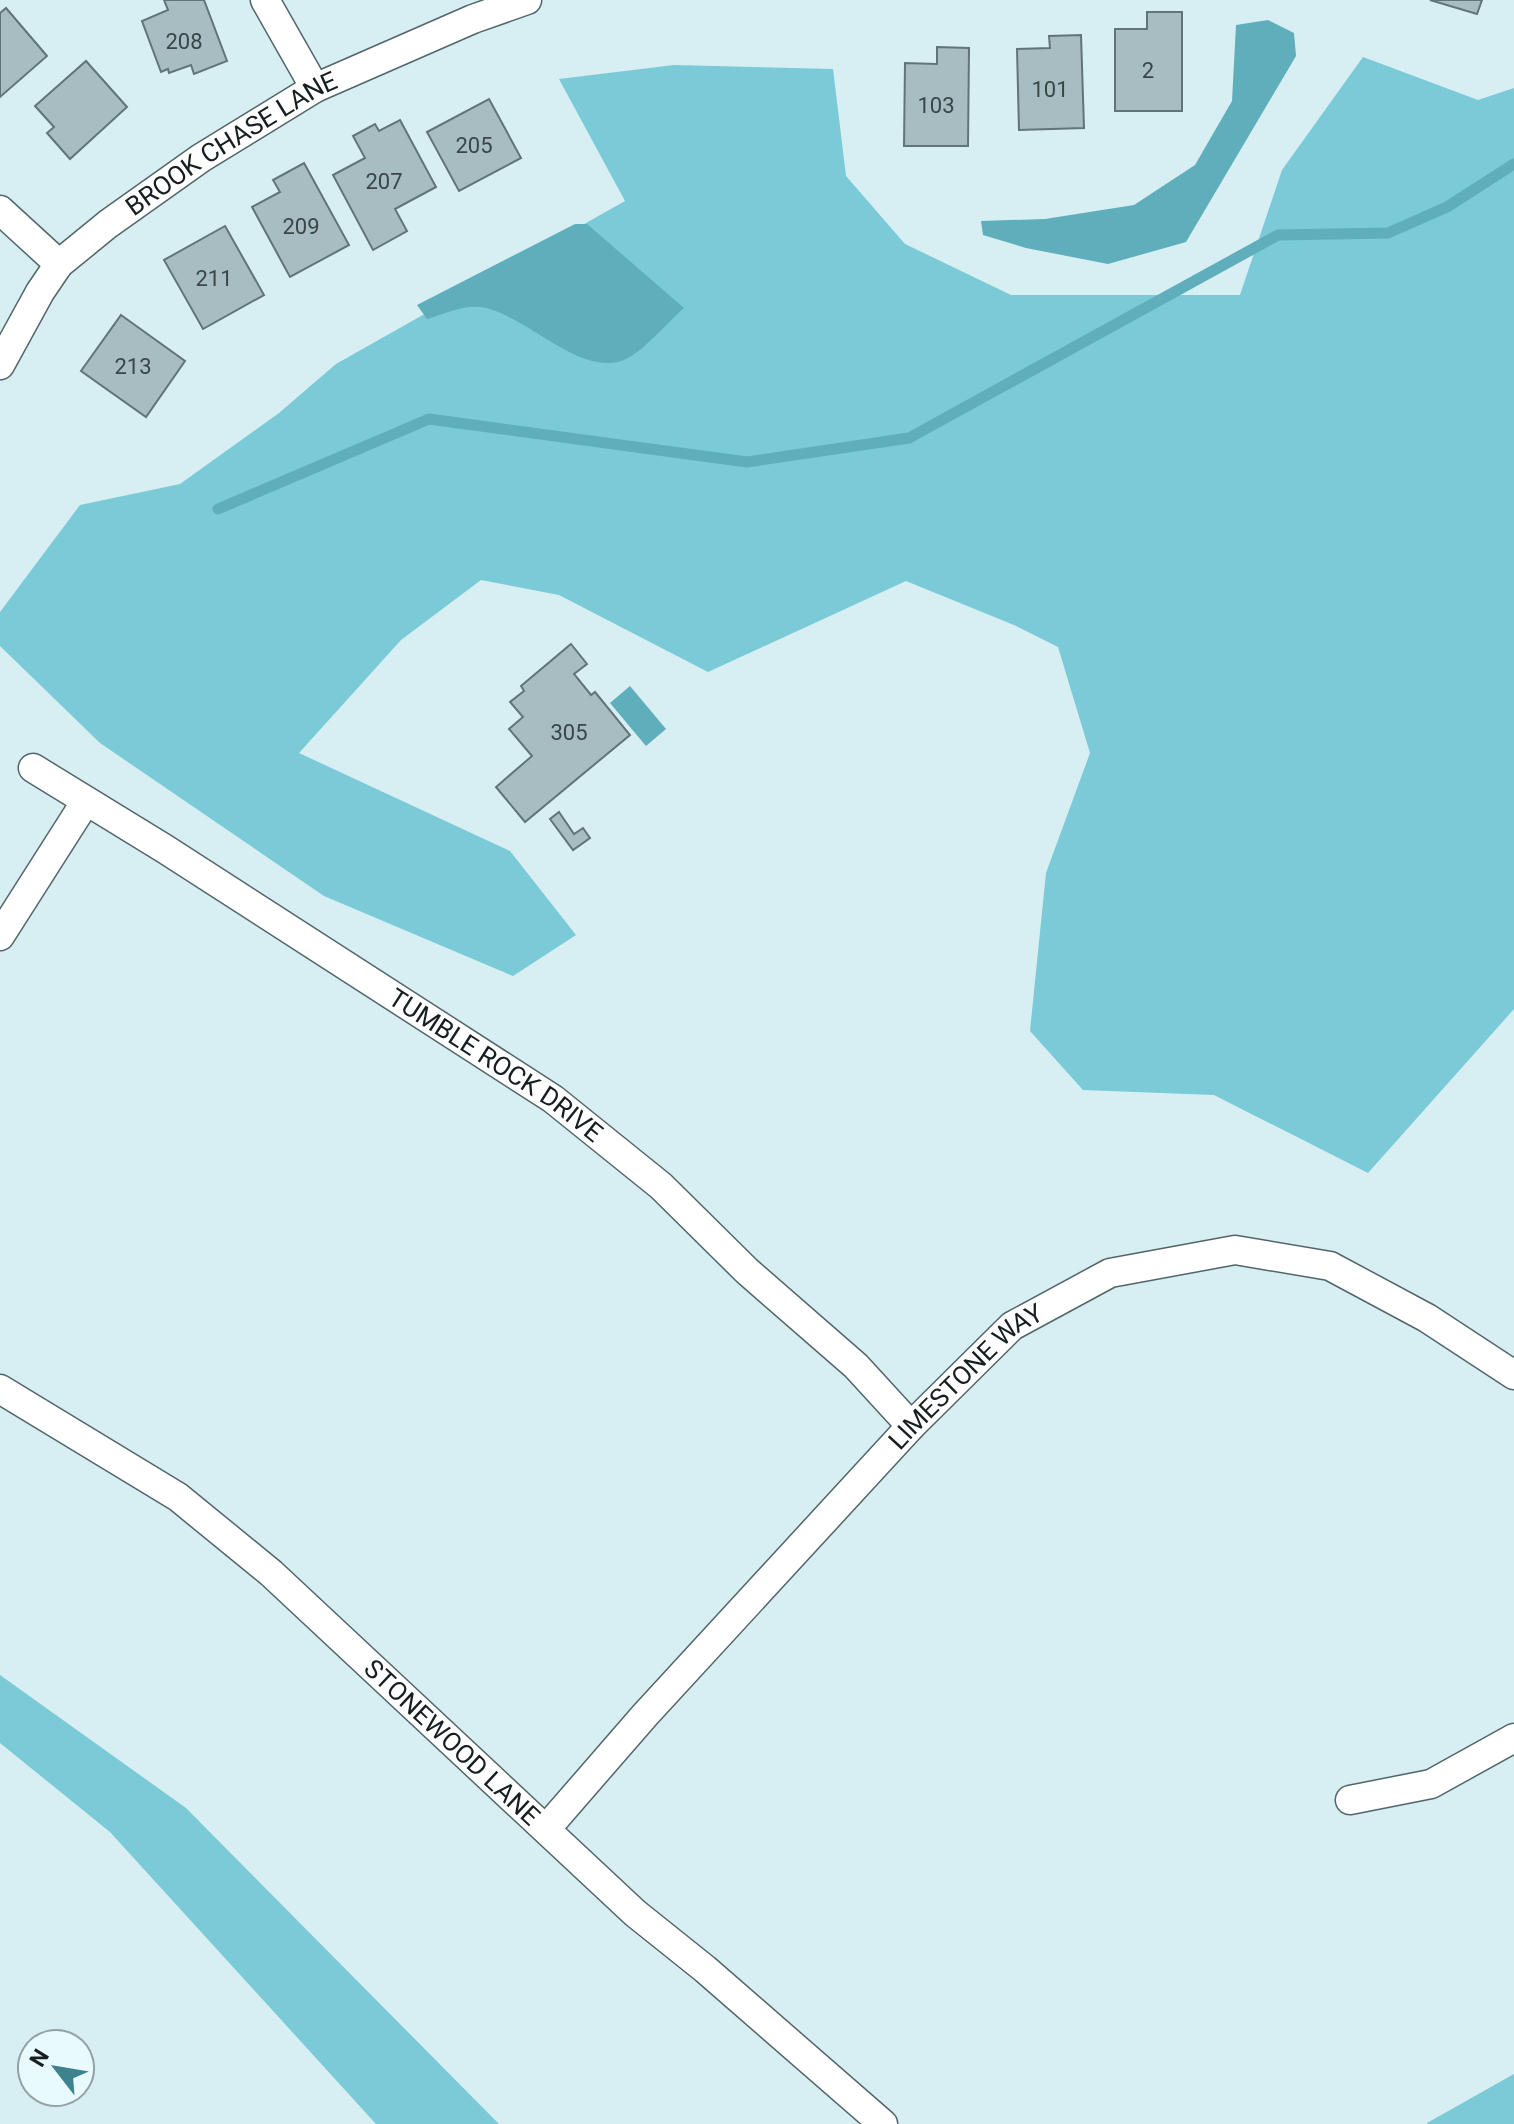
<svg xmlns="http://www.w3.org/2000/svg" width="1514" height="2124" font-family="Roboto,sans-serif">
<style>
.forest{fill:#7acad7}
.water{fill:#5eaebb}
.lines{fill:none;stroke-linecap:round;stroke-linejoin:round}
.stream{stroke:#5eaebb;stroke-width:11}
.building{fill:#a7bdc1;stroke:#617579;stroke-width:2}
.minor-casing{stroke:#52666a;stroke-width:31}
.minor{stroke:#fff;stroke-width:28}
.labels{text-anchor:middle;stroke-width:6;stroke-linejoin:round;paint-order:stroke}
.number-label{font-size:22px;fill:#3a4648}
.street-label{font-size:26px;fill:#161e20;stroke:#e8fafd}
</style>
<rect width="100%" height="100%" fill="#d7eef2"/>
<g class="forest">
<path d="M 1363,57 L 1478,100 L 1514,88 L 1514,1009 L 1368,1173 L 1214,1095 L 1083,1090 L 1030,1031 L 1046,873 L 1090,753 L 1058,647 L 1014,625 L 906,581 L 708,672 L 559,595 L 481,580 L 401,640 L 299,753 L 510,851 L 576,935 L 513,976 L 324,896 L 100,743 L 0,646 L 0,612 L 80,505 L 180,484 L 279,413 L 336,364 L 625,201 L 559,79 L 674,65 L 833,69 L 846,176 L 905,244 L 1011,295 L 1240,295 L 1282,170 Z"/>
<path d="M 0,1675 L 186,1808 L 499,2124 L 376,2124 L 110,1832 L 0,1743 Z"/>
<path d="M 1514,2074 L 1514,2124 L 1427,2124 L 1427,2123 Z"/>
</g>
<g class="water">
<path d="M 1268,20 L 1294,33 L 1296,56 L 1186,242 L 1108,264 L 1026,248 L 983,235 L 981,221 L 1045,219 L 1134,205 L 1195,165 L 1232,101 L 1236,25 Z"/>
<path d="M 575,224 L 587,224 L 684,308 C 669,321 644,350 628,358 C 584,382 527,314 481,307 C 462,305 444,314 427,319 L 417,305 Z"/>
<path d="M 630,686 L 666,729 L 646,746 L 610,703 Z"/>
</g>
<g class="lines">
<path class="stream" d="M 218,509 L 429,419 L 747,462 L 909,438 L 1278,235 L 1388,233 L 1447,207 L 1514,164"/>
</g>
<g class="building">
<path d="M 164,0 L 204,0 L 227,61 L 194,74 L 191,65 L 169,73 L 168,69 L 161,72 L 142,21 L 168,10 Z"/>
<path d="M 1430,0 L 1482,0 L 1477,14 Z"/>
<path d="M 6,8 L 47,56 L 0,97 L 0,13 Z"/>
<path d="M 1147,12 L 1182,12 L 1182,111 L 1115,111 L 1115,29 L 1147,29 Z"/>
<path d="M 1081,35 L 1084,128 L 1019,130 L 1017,49 L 1050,48 L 1049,36 Z"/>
<path d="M 937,47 L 969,48 L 968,146 L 904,146 L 905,63 L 937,64 Z"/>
<path d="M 86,61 L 127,107 L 70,159 L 47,133 L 54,127 L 35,106 Z"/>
<path d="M 489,99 L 521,158 L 459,191 L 427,132 Z"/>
<path d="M 400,120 L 436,187 L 395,209 L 407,231 L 373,250 L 333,175 L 365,158 L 353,136 L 375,124 L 379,131 Z"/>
<path d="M 304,163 L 349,245 L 290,277 L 252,207 L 280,192 L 273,180 Z"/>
<path d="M 225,226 L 264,295 L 203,329 L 164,260 Z"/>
<path d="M 121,315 L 185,361 L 146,417 L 81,371 Z"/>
<path d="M 571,644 L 587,664 L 574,674 L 591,695 L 595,692 L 630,735 L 525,822 L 496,787 L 532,756 L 509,729 L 523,717 L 510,702 L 524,691 L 521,686 Z"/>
<path d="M 559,812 L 574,834 L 583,828 L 590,838 L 573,850 L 550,819 Z"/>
</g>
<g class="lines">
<g class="minor-casing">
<g id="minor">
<path d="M 265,0 L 315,88"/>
<path d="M 0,210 L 59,264"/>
<path id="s1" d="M 0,365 L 40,292 L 59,264 L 108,224 L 201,158 L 315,88 L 473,19 L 527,0"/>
<path id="s2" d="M 33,768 L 165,849 L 553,1099 L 661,1186 L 747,1271 L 856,1366 L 911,1426"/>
<path d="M 0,936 L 86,801"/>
<path id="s3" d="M 0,1389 L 178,1497 L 271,1573 L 635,1913 L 705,1969 L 883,2124"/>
<path d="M 1350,1800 L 1431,1784 L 1514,1738"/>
<path id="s4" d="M 546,1829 L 645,1715 L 911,1426 L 1012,1326 L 1110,1273 L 1235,1250 L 1330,1266 L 1427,1318 L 1514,1375"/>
</g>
</g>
<use href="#minor" class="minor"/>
</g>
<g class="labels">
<g class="number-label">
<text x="184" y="49">208</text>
<text x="1148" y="78">2</text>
<text x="1050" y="97">101</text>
<text x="936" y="113">103</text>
<text x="474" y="153">205</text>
<text x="384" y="189">207</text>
<text x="301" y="234">209</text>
<text x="214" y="286">211</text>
<text x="133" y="374">213</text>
<text x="569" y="740">305</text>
</g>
<g class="street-label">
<text dy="9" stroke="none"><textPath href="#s1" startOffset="328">BROOK CHASE LANE</textPath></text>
<text dy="9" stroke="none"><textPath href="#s2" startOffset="550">TUMBLE ROCK DRIVE</textPath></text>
<text dy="9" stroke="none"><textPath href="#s4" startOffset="618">LIMESTONE WAY</textPath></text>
<text dy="9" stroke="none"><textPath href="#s3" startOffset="576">STONEWOOD LANE</textPath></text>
</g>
</g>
<g transform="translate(56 2068) rotate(301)"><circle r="38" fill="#e8fafd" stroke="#94a2a5" stroke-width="2"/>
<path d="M0-6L14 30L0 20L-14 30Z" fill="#3d838e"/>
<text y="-12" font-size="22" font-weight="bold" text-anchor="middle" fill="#161e20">N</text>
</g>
</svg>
